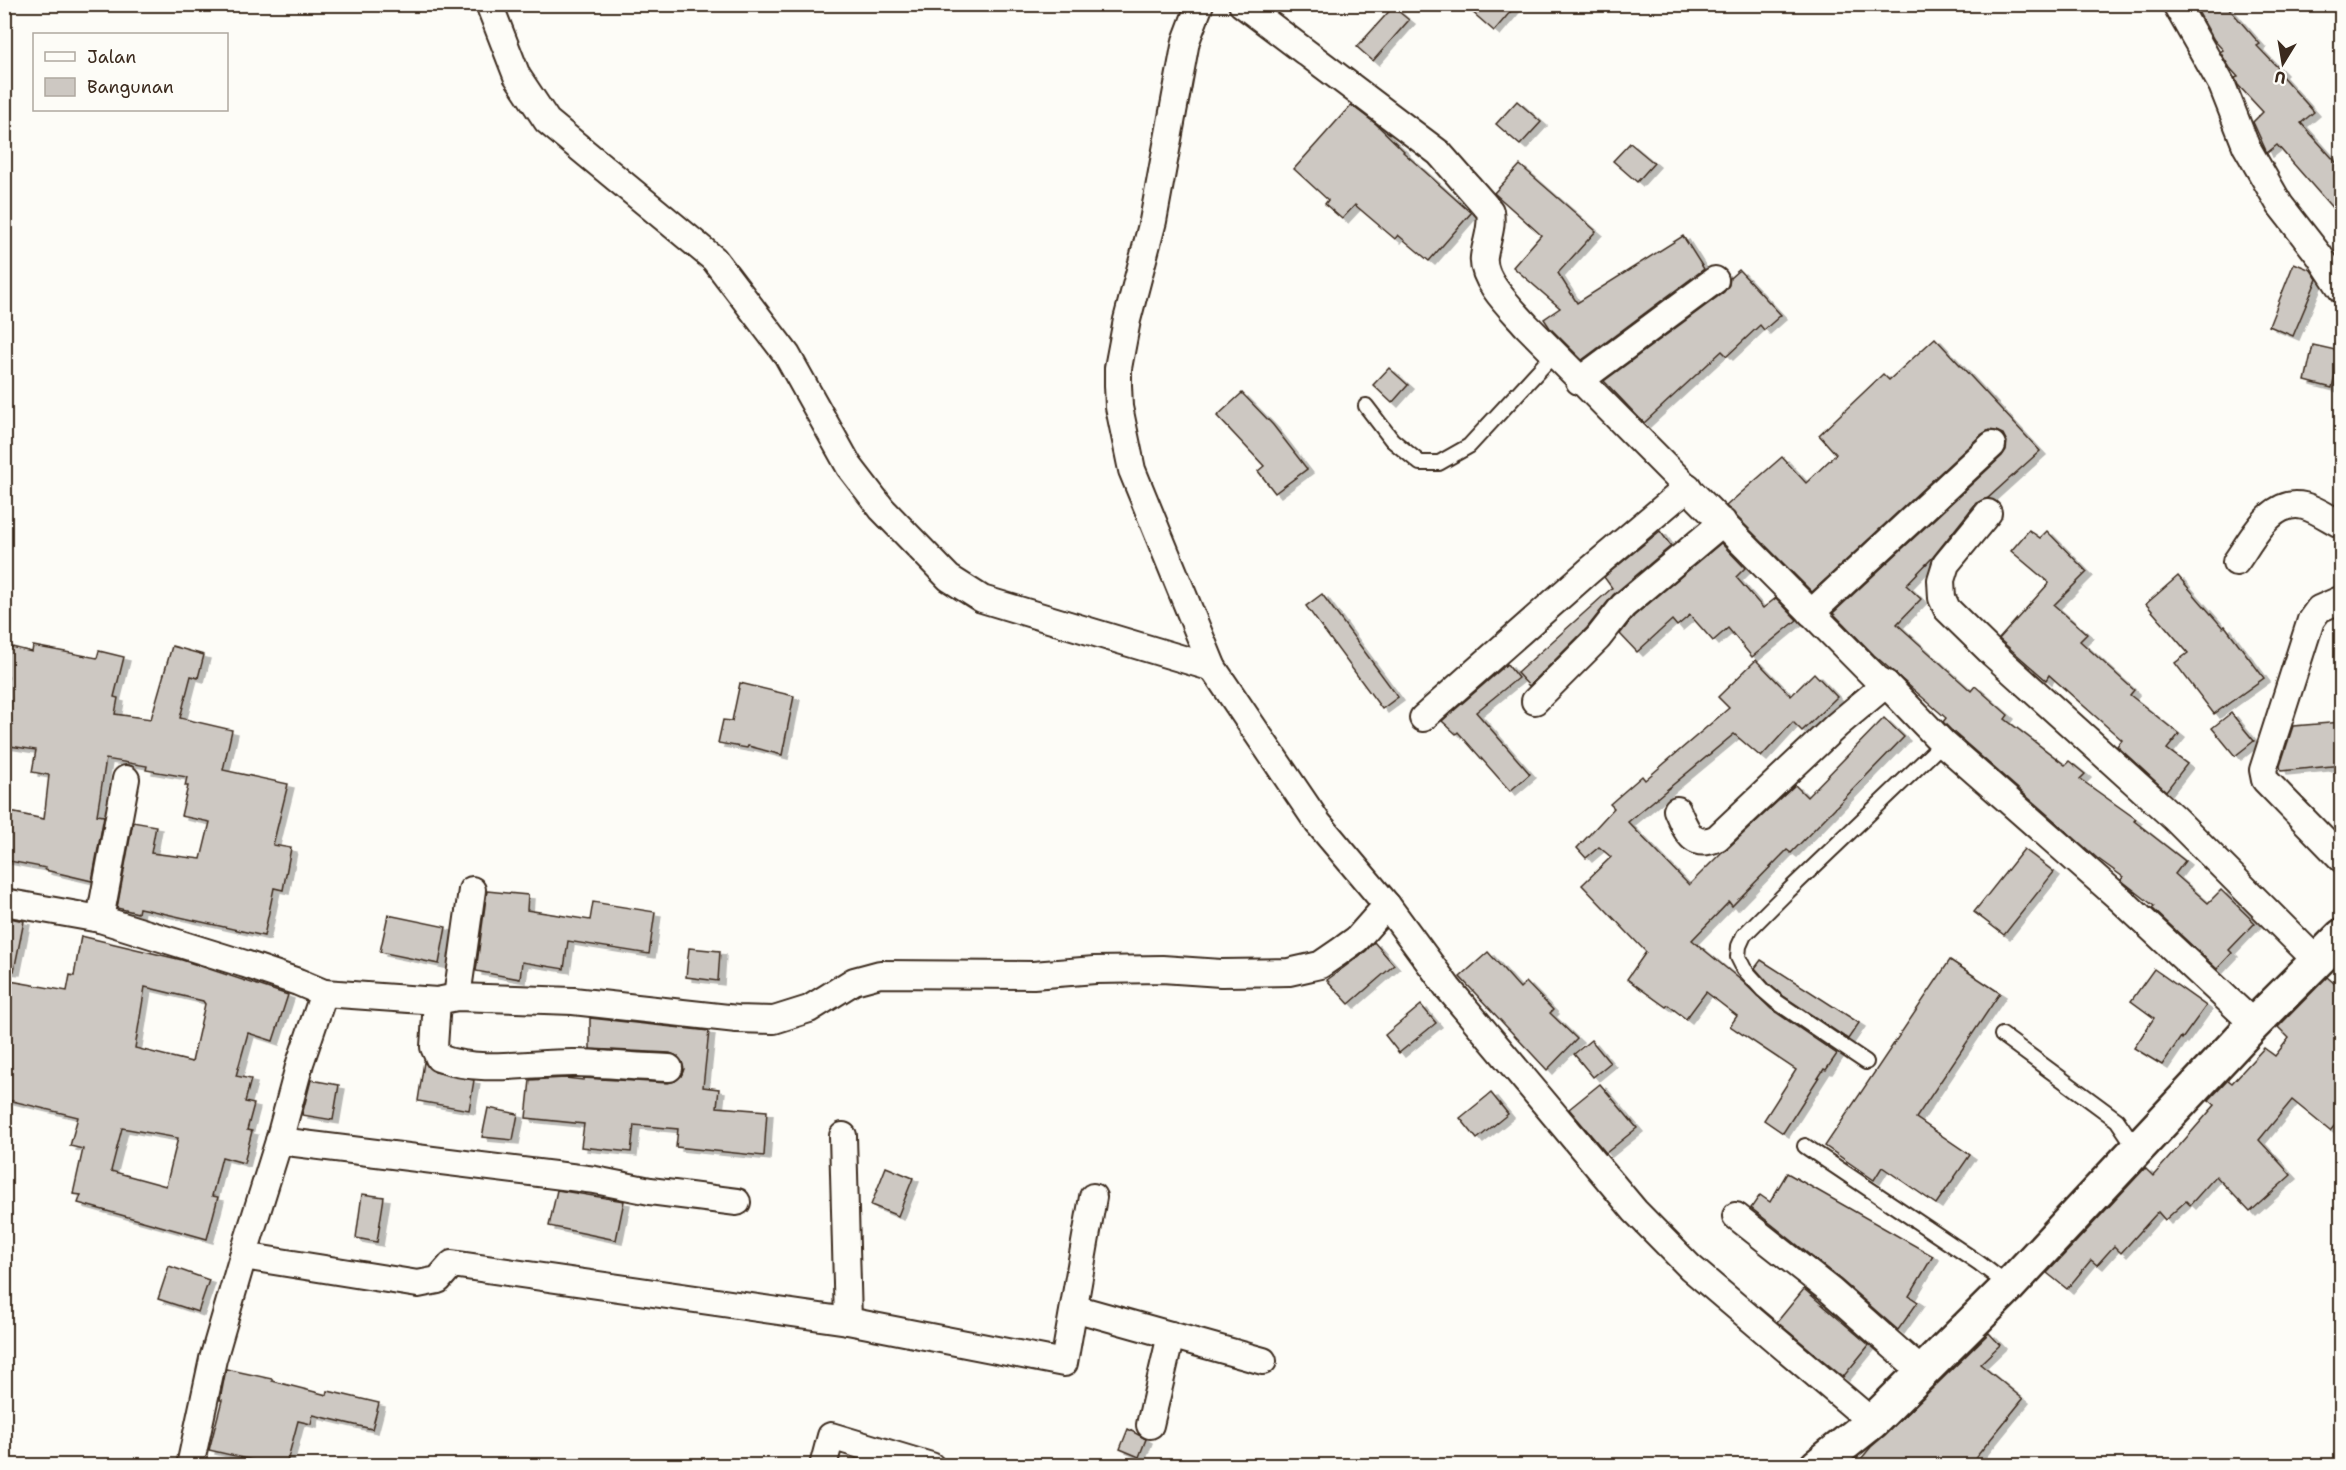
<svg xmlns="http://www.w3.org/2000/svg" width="2346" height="1470" font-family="'Shantell Sans',sans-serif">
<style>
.building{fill:#cdc8c2;stroke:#3b2a1e;stroke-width:1.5;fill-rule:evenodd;filter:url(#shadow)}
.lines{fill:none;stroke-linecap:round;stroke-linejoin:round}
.service-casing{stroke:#3b2a1e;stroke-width:18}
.minor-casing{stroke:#3b2a1e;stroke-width:30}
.secondary-casing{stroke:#3b2a1e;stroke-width:38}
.service{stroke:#fdfcf7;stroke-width:14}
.minor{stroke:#fdfcf7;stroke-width:26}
.secondary{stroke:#fdfcf7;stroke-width:33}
</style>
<defs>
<filter id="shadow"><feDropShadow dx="6" dy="4" stdDeviation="0" flood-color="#0004"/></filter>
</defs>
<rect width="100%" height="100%" fill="#fdfcf7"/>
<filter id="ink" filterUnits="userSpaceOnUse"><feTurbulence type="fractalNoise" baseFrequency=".0167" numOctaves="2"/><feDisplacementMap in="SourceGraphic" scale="12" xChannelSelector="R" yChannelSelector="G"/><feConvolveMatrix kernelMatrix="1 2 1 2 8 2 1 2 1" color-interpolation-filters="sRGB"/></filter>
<g filter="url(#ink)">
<g class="building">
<path d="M 1463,4 L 1517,4 L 1494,31 Z"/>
<path d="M 2194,4 L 2225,4 L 2260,44 L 2257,46 L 2281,71 L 2279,73 L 2314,112 L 2301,123 L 2342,169 L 2342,219 L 2277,145 L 2267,153 L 2253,122 L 2263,112 L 2238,85 L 2235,78 L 2238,77 L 2230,68 L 2220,52 L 2223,50 L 2214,40 Z"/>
<path d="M 1393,7 L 1409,20 L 1373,61 L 1357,47 Z"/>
<path d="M 1517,101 L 1541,122 L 1520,145 L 1496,124 Z"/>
<path d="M 1351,105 L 1376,124 L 1404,151 L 1403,152 L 1471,213 L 1429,261 L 1398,235 L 1395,239 L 1355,205 L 1342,219 L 1325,204 L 1328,200 L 1294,169 Z"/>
<path d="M 1630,143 L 1654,163 L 1637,182 L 1613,161 Z"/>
<path d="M 1520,165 L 1596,231 L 1558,273 L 1577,303 L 1683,236 L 1704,269 L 1582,360 L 1550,328 L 1544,319 L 1560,308 L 1513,267 L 1541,235 L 1494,193 Z"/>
<path d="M 2294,263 L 2311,270 L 2317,279 L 2293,336 L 2269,326 Z"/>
<path d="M 1739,270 L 1781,315 L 1764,330 L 1760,325 L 1727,356 L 1722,351 L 1644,423 L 1604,381 L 1724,292 L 1729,285 L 1730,278 Z"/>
<path d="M 1935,338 L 2040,451 L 1988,498 L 1976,503 L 1933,557 L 1906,585 L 1921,599 L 1897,624 L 1971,691 L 1975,686 L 2008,715 L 2005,719 L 2065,765 L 2069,761 L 2085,774 L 2080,779 L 2136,819 L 2134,821 L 2185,861 L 2175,874 L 2208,903 L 2221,890 L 2255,923 L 2229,950 L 2232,953 L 2217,969 L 2152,908 L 2154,906 L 2121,880 L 2123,877 L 2097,858 L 1952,731 L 1943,722 L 1946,718 L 1874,655 L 1833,613 L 2002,456 L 2006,450 L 2007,442 L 2003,434 L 1996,431 L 1989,430 L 1982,434 L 1812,592 L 1726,506 L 1782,457 L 1806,483 L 1836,454 L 1819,435 L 1883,374 L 1889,380 Z"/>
<path d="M 2313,345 L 2340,351 L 2332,388 L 2305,381 Z"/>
<path d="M 1389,368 L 1408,385 L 1392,403 L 1373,385 Z"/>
<path d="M 1242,393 L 1273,425 L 1307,469 L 1275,493 L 1258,471 L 1264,466 L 1217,416 Z"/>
<path d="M 2029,530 L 2040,538 L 2047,531 L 2087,572 L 2054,605 L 2087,634 L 2080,641 L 2134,690 L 2130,695 L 2179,734 L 2167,749 L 2187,764 L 2166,791 L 2117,746 L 2122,740 L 2049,675 L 2046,680 L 1999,639 L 2049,583 L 2011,551 Z"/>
<path d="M 1660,531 L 1671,546 L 1613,595 L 1587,628 L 1529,686 L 1517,673 L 1612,588 L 1604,577 Z"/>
<path d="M 1721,543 L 1745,568 L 1736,577 L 1763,608 L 1776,598 L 1797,620 L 1752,657 L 1728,628 L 1713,641 L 1690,615 L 1677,626 L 1672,620 L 1637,652 L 1620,634 L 1634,616 Z"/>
<path d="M 2178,576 L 2223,628 L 2225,626 L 2264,678 L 2214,714 L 2175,663 L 2188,653 L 2146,604 Z"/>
<path d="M 1322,594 L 1398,697 L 1382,709 L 1306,606 Z"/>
<path d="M 4,645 L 32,652 L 33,646 L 97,658 L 99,651 L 124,657 L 114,697 L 118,698 L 115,714 L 151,719 L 172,646 L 204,655 L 198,678 L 191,676 L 180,718 L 232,730 L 223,770 L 288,784 L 273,845 L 291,848 L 283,890 L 274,888 L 264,936 L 144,909 L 139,908 L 138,913 L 117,908 L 133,822 L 156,826 L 151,853 L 201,859 L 210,822 L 181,816 L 188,786 L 185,786 L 187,777 L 146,770 L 147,766 L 106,759 L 97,815 L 104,816 L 92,881 L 45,870 L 46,868 L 4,860 L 4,835 L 10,812 L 44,819 L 49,775 L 32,772 L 36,750 L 4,745 L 4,694 L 8,677 L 4,676 Z"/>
<path d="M 1756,660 L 1791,696 L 1814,673 L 1837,697 L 1802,731 L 1793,722 L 1761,757 L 1734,734 L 1628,822 L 1689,885 L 1721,853 L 1727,849 L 1795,785 L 1807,797 L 1884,718 L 1904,737 L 1791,853 L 1787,850 L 1732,906 L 1729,902 L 1692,940 L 1742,981 L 1771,1009 L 1837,1054 L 1826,1070 L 1824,1069 L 1783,1133 L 1764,1120 L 1796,1070 L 1730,1026 L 1737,1016 L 1706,992 L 1686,1019 L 1668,1005 L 1666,1007 L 1627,979 L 1646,952 L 1582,885 L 1611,857 L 1599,847 L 1586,858 L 1577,848 L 1614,808 L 1610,804 L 1642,776 L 1645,780 L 1729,708 L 1718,697 Z"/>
<path d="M 1507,664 L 1518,678 L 1476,712 L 1530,774 L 1510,791 L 1458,732 L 1456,734 L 1442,721 Z"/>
<path d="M 740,683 L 794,696 L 782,755 L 748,746 L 747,748 L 718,743 L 723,720 L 732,721 Z"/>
<path d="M 2231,713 L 2254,741 L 2235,756 L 2212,728 Z"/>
<path d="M 2342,722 L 2342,765 L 2281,771 L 2280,766 L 2293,726 Z"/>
<path d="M 2024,849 L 2054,872 L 2004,935 L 1974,912 Z"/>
<path d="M 487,891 L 528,895 L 527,910 L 590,920 L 593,902 L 655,912 L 649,954 L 568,941 L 564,969 L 522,962 L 520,979 L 476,971 Z"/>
<path d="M 388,915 L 446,927 L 439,964 L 380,952 Z"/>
<path d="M 4,917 L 24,921 L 14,971 L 4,970 Z"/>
<path d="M 81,936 L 182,960 L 288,995 L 273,1041 L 248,1033 L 236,1076 L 251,1079 L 245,1102 L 254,1104 L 247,1130 L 252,1131 L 244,1163 L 222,1157 L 212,1196 L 218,1197 L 207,1239 L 78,1203 L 81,1195 L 73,1194 L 83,1149 L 70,1146 L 78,1117 L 4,1099 L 4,980 L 67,991 L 70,975 L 74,976 ZM 145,987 L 203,1001 L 205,1004 L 192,1062 L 135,1048 ZM 122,1128 L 178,1138 L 166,1186 L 111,1171 Z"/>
<path d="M 1374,942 L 1394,965 L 1349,1004 L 1327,980 L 1366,951 Z"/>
<path d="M 689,948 L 720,951 L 718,981 L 686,977 Z"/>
<path d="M 1488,952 L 1520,988 L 1526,982 L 1553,1010 L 1550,1013 L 1577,1039 L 1547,1070 L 1460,977 Z"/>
<path d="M 1761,960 L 1859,1023 L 1848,1039 L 1782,995 L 1769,984 L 1755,968 Z"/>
<path d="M 1950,960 L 2000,993 L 1916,1118 L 1970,1155 L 1936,1204 L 1882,1167 L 1874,1180 L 1825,1146 Z"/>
<path d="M 2154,969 L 2206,1006 L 2182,1039 L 2181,1037 L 2162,1065 L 2134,1048 L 2154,1018 L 2131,1001 Z"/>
<path d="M 2327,977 L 2342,990 L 2342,1117 L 2330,1131 L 2292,1100 L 2259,1140 L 2291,1175 L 2250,1212 L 2216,1176 L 2190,1205 L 2186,1201 L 2165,1220 L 2158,1212 L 2121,1253 L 2114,1246 L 2097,1265 L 2091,1260 L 2067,1289 L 2047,1273 L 2145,1168 L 2153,1176 L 2215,1105 L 2209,1100 L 2228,1080 L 2232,1083 L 2264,1048 L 2275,1056 L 2289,1038 L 2278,1027 Z"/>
<path d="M 1421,1005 L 1436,1023 L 1399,1053 L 1385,1035 Z"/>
<path d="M 590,1018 L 709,1031 L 703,1087 L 719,1089 L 717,1107 L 767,1111 L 764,1156 L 676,1147 L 678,1129 L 634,1125 L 631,1152 L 581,1147 L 584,1124 L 526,1118 L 530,1080 L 565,1078 L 583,1080 L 583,1078 L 668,1083 L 675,1081 L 681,1076 L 684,1069 L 682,1062 L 677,1056 L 670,1053 L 590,1049 Z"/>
<path d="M 1591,1040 L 1610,1063 L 1593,1077 L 1574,1054 Z"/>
<path d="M 424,1062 L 435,1072 L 474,1080 L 469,1110 L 418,1101 Z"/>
<path d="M 311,1080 L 339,1085 L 333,1120 L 302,1115 Z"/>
<path d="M 1600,1084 L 1637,1128 L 1606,1153 L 1569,1109 Z"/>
<path d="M 1491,1093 L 1508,1114 L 1477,1139 L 1460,1118 Z"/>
<path d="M 488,1108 L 518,1114 L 513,1140 L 482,1137 Z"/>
<path d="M 886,1167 L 913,1178 L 898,1216 L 871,1205 Z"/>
<path d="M 1787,1173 L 1933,1256 L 1909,1296 L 1918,1302 L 1898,1330 L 1841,1280 L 1751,1208 L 1760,1195 L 1770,1202 Z"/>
<path d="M 557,1190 L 624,1201 L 616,1240 L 549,1226 Z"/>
<path d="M 362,1194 L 384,1197 L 377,1242 L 356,1238 Z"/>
<path d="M 169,1266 L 209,1280 L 198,1312 L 158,1299 Z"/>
<path d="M 1804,1289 L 1869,1345 L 1843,1377 L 1777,1322 Z"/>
<path d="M 1989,1333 L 2000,1345 L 1980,1364 L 2023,1399 L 1969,1466 L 1855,1466 L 1871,1447 L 1885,1435 Z"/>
<path d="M 226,1369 L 272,1379 L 272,1381 L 327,1395 L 328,1391 L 379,1403 L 372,1429 L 313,1415 L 311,1424 L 298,1421 L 286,1466 L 278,1466 L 209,1450 L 222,1400 L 220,1400 Z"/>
<path d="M 1128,1429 L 1146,1439 L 1139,1457 L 1120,1449 Z"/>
</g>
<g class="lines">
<g class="service-casing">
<g id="service">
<path d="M 1366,406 L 1392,440 L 1420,463 L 1439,463 L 1469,446 L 1554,354"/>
<path d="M 2002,1035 L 2117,1120 L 2136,1148"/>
<path d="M 1866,1062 L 1777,1002 L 1763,990 L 1744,969 L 1738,957 L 1739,946 L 1744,935 L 1784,895 L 1943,743"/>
<path d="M 1805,1146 L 1979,1263 L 2009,1286"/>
</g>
</g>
<g class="minor-casing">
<g id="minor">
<path d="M 489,4 L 517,76 L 547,121 L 714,259 L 787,355 L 849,466 L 882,509 L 949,578 L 982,599 L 1213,668"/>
<path d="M 1200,4 L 1186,41 L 1153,221 L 1127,320 L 1118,368 L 1118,385 L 1119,407 L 1132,470 L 1213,668 L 1318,823 L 1387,905 L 1448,988 L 1635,1211 L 1690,1267 L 1872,1422"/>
<path d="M 1242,4 L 1439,153 L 1490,211 C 1493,228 1486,241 1484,257 C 1481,280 1512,309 1526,325 L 1877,679 L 1886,684 L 1943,743 L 2117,896 L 2254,1024"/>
<path d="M 2176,4 L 2222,85 L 2246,146 L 2280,205 L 2319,255 L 2342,290"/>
<path d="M 1579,381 L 1715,280"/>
<path d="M 1988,513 L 1946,564 L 1941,580 L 1942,598 L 1947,609 L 1993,654 L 2174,818 L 2316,960"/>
<path d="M 2236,562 C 2252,540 2271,498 2304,506 C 2316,509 2330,519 2342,525"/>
<path d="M 2342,599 L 2319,609 L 2311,620 L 2263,770 L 2265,780 L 2342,859"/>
<path d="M 1811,613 L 1992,445"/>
<path d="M 1535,701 L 1598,638 L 1623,606 L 1723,522"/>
<path d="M 1423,718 L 1590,570 L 1688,487"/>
<path d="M 1677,810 C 1686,829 1691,850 1717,838 L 1837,725 L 1886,684"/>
<path d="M 4,902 L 100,919 L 245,964 L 298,982 L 324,993 L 300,1063 L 279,1141 L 243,1256 L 213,1359 L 190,1466"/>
<path d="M 100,919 L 126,779"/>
<path d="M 324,993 L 437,1001 L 457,997 L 573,1001 L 737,1019 L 774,1020 L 809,1009 L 854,981 L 880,974 L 1033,975 L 1095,970 L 1162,969 L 1221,973 L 1289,972 L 1320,965 L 1339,952 L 1357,939 L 1387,905"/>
<path d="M 457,997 L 472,890"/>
<path d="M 437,1001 L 434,1047 L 439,1058 C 482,1074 532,1062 577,1063 C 608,1064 639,1067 669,1068"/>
<path d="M 843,1136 L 848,1321"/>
<path d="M 279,1141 L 595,1180 L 650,1191 L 737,1202"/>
<path d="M 1736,1216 L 1831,1291 L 1921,1371"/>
<path d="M 243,1256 L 418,1284 L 438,1280 L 452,1264 L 848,1321 L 1064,1363 L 1093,1197"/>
<path d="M 1074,1308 L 1263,1361"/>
<path d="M 1150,1425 L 1171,1335"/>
<path d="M 823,1466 L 831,1436 L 931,1466"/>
</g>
</g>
<g class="secondary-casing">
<path id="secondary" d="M 1817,1466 L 1872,1422 L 2009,1286 L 2254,1024 L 2342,936"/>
</g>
<use href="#service" class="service"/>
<use href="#minor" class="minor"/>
<use href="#secondary" class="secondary"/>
</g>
</g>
<rect width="2346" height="1470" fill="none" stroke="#fdfcf7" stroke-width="24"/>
<rect x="12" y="12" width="2322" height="1446" fill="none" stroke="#3b2a1e" stroke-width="2" filter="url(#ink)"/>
<rect x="33" y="33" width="195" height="78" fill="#fdfcf7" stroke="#afa8a0" stroke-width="1.5"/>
<rect x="45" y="52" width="30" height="9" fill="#fdfcf7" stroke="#afa8a0" stroke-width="1.5"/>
<text x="87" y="63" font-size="18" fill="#3b2a1e">Jalan</text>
<rect x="45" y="78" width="30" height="18" fill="#cdc8c2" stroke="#afa8a0" stroke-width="1.5"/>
<text x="87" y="93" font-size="18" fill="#3b2a1e">Bangunan</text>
<g transform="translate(2283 63) rotate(191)" stroke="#fdfcf7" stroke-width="4.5" paint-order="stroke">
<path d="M0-4.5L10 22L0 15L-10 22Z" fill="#3b2a1e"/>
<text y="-9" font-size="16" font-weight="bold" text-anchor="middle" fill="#3b2a1e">U</text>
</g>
</svg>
